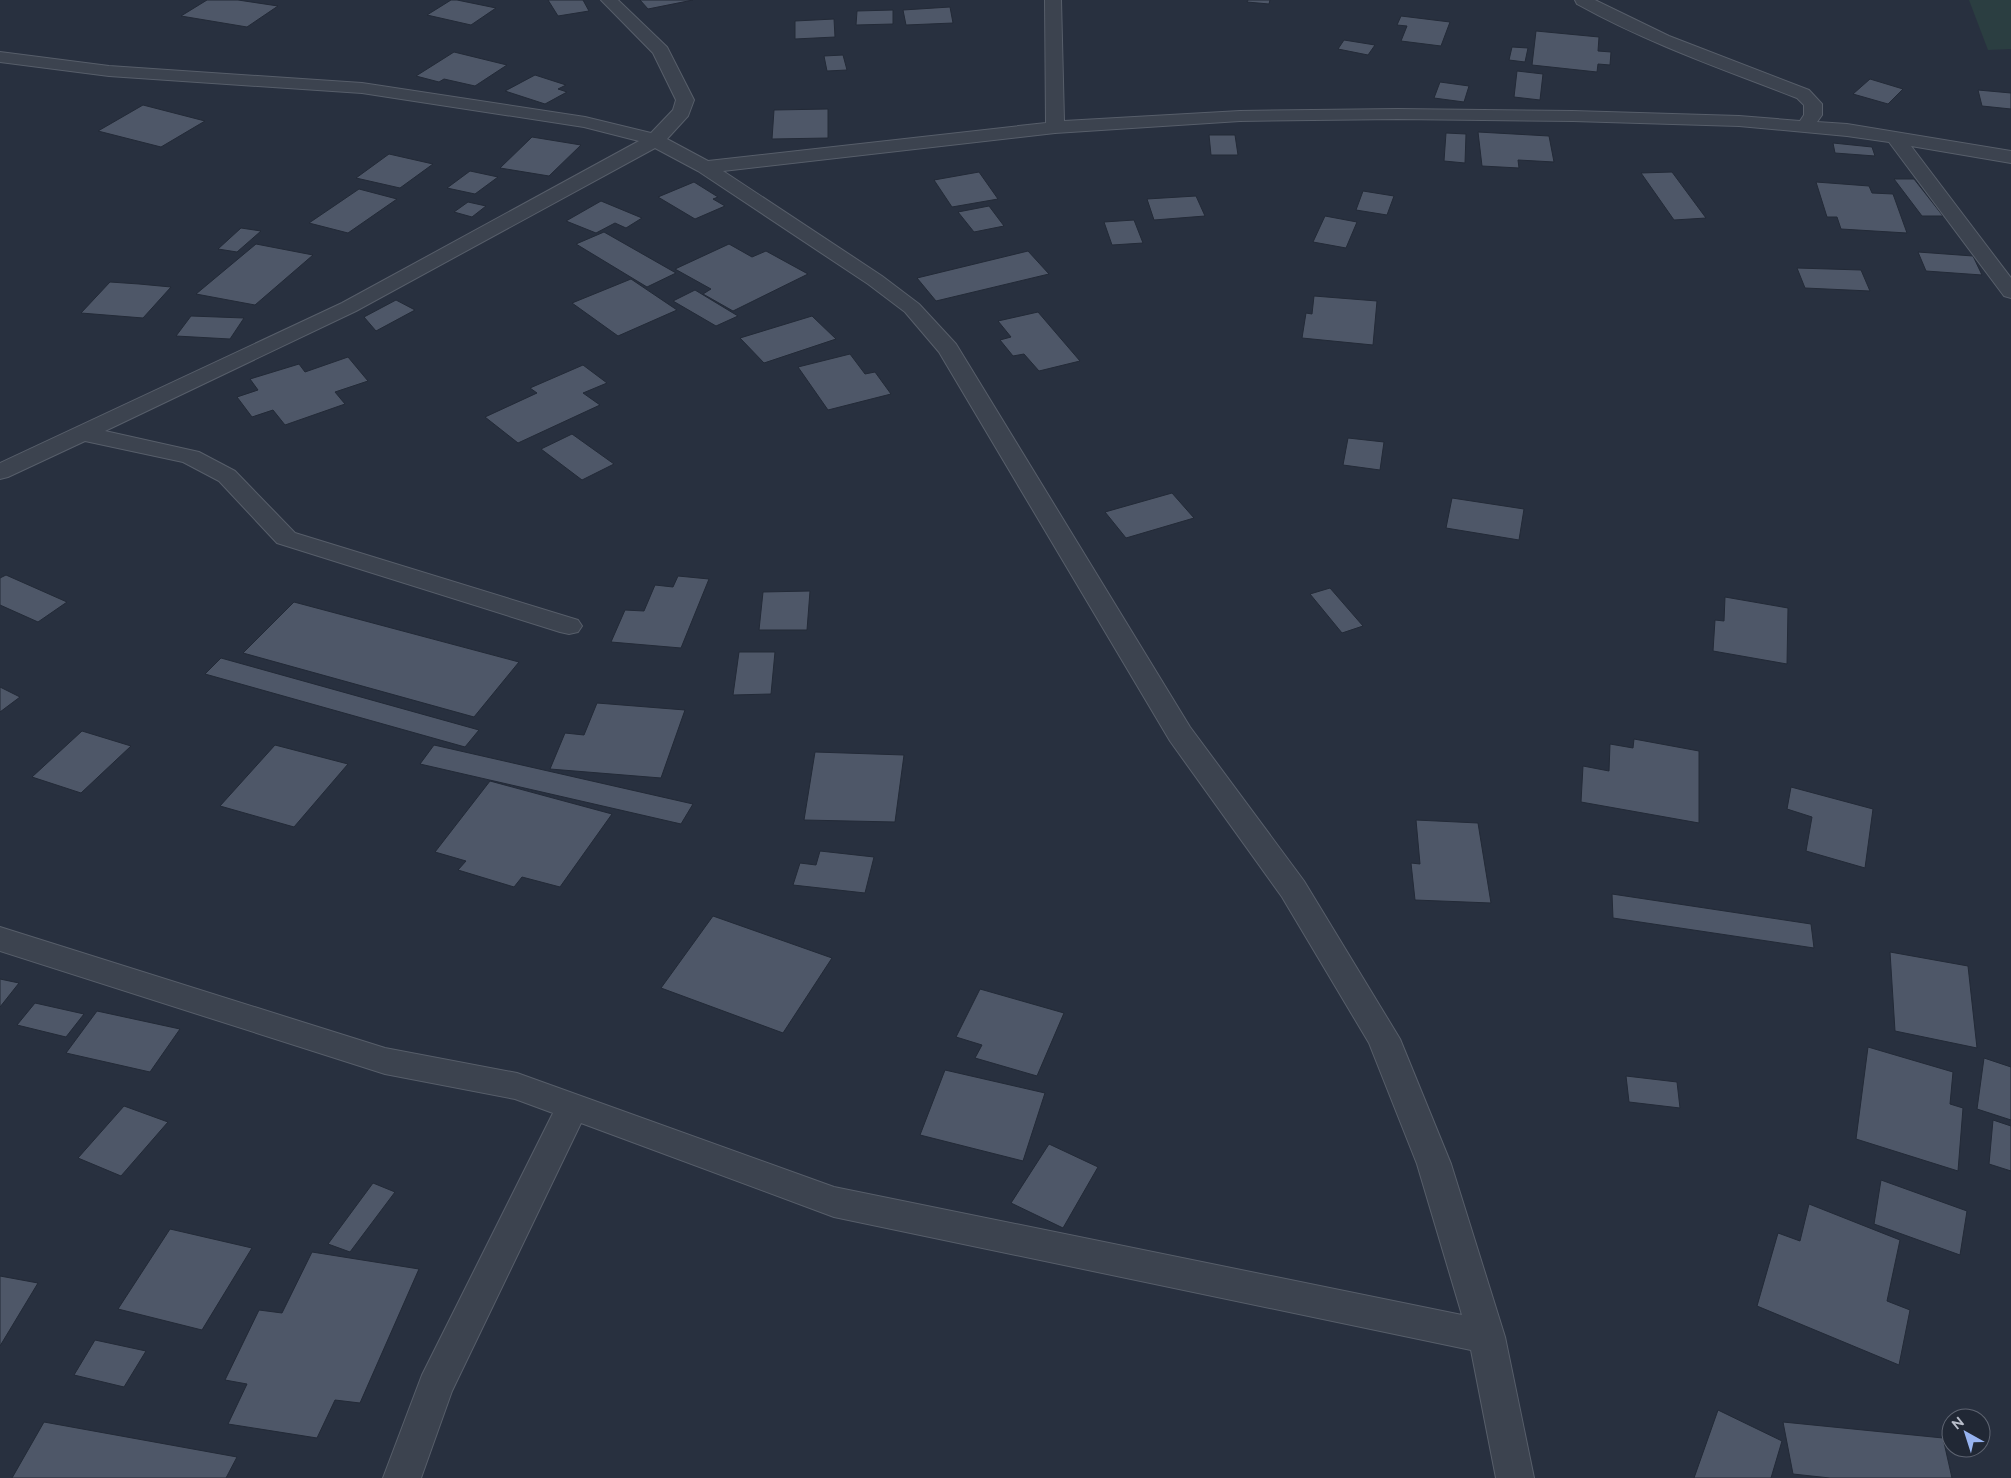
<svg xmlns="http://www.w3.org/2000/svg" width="2011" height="1478" font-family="Raleway,sans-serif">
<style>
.green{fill:#2b3e41}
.building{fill:#4e5768;stroke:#232a37}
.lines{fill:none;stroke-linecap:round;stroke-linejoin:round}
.minor-casing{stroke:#575e6a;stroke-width:2}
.minor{fill:#3c434f;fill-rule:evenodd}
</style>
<rect width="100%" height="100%" fill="#28303f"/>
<path class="green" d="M 1969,0 L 2011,0 L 2011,49 L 1988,50 Z"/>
<g class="building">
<path d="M 207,0 L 238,0 L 278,6 L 247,27 L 181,16 Z"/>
<path d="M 451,0 L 457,0 L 496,8 L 471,25 L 427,15 Z"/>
<path d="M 548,0 L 583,0 L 589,11 L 558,16 Z"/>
<path d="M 640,0 L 693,0 L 648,9 Z"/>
<path d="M 1248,0 L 1270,0 L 1269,4 L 1247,2 Z"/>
<path d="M 950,7 L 953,23 L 906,25 L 903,10 Z"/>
<path d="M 893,10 L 893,24 L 856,25 L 857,11 Z"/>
<path d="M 1401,16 L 1450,22 L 1441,46 L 1401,41 L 1407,26 L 1397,25 Z"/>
<path d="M 834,19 L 835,37 L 795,39 L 795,21 Z"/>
<path d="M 1536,31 L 1599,37 L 1598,51 L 1611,52 L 1610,65 L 1598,64 L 1597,72 L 1532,65 Z"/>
<path d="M 1344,40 L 1375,45 L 1368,55 L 1338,49 Z"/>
<path d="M 1512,47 L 1528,48 L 1525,62 L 1509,60 Z"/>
<path d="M 454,52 L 507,65 L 475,86 L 444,79 L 439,82 L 416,76 Z"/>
<path d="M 843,55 L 847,70 L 827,71 L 824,56 Z"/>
<path d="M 1517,71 L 1543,74 L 1540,100 L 1514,97 Z"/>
<path d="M 535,75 L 566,85 L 558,89 L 567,92 L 545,104 L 505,91 Z"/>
<path d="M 1870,79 L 1903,89 L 1888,104 L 1853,94 Z"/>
<path d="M 1440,82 L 1469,86 L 1464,102 L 1434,98 Z"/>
<path d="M 1978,90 L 2011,93 L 2011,109 L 1982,106 Z"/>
<path d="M 143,105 L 205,121 L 161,147 L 98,131 Z"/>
<path d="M 828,109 L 828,138 L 772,139 L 774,110 Z"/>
<path d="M 1478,132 L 1549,136 L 1554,162 L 1518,160 L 1519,168 L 1482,166 Z"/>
<path d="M 1446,133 L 1466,134 L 1465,163 L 1444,161 Z"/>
<path d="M 1209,135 L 1235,135 L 1238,155 L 1211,155 Z"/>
<path d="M 532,137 L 581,145 L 549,176 L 500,168 Z"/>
<path d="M 1833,143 L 1872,147 L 1875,156 L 1835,153 Z"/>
<path d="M 389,154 L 433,164 L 400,188 L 356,178 Z"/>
<path d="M 470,171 L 498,177 L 475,194 L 447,188 Z"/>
<path d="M 979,172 L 998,199 L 952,207 L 934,180 Z"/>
<path d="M 1672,172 L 1706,218 L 1674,220 L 1641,173 Z"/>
<path d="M 1894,179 L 1914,179 L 1943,216 L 1922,216 Z"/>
<path d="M 694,182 L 718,197 L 713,199 L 725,206 L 695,219 L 658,197 Z"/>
<path d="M 1816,182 L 1869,186 L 1872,193 L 1893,194 L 1907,233 L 1841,229 L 1837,217 L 1827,217 Z"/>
<path d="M 359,189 L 397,199 L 348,233 L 309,223 Z"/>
<path d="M 1363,191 L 1394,196 L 1387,215 L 1356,210 Z"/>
<path d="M 1196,196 L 1205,216 L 1154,220 L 1147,199 Z"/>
<path d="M 601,201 L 642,218 L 626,228 L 615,223 L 596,233 L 566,221 Z"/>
<path d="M 468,202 L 486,206 L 472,217 L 454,212 Z"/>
<path d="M 989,206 L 1004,226 L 974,232 L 958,212 Z"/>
<path d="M 1325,216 L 1357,222 L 1346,248 L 1313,242 Z"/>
<path d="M 1134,220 L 1143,243 L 1112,245 L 1104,222 Z"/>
<path d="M 241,228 L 261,231 L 237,252 L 218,249 Z"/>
<path d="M 604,232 L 676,273 L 647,287 L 576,244 Z"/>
<path d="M 256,244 L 313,255 L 255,305 L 196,294 Z"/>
<path d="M 729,244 L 752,257 L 766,251 L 808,274 L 733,311 L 703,294 L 711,289 L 675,269 Z"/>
<path d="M 1028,251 L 1049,274 L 936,301 L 917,278 Z"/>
<path d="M 1918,252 L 1973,256 L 1982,275 L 1926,271 Z"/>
<path d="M 1797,268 L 1861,270 L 1870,291 L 1805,288 Z"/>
<path d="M 631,279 L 677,310 L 618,336 L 572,303 Z"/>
<path d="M 110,282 L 139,284 L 171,287 L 143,318 L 81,313 Z"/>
<path d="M 695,290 L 738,316 L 716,326 L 673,301 Z"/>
<path d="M 1314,296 L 1377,301 L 1373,345 L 1302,338 L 1306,313 L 1312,314 Z"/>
<path d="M 396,300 L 415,310 L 376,331 L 364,317 Z"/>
<path d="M 1038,312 L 1080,361 L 1039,371 L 1024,354 L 1013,356 L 1000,340 L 1011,337 L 998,321 Z"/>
<path d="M 191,316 L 244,318 L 230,339 L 176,336 Z"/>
<path d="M 812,316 L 836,339 L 764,363 L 740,338 Z"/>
<path d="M 850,354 L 865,374 L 875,372 L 891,394 L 828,410 L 798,367 Z"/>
<path d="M 348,357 L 368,381 L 335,392 L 345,404 L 285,425 L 273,410 L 252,417 L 237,397 L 258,390 L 250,379 L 299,364 L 305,372 Z"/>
<path d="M 583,365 L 607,383 L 583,393 L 600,405 L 518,443 L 485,417 L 537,393 L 530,388 Z"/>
<path d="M 572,434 L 614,464 L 582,480 L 541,449 Z"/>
<path d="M 1348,438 L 1384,442 L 1380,470 L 1343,465 Z"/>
<path d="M 1172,493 L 1194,518 L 1126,538 L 1105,512 Z"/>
<path d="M 1452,498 L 1524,509 L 1519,540 L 1446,528 Z"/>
<path d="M 6,575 L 67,602 L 38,622 L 0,605 L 0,578 Z"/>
<path d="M 678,576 L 709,579 L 681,648 L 611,642 L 625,610 L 644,611 L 655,585 L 673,587 Z"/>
<path d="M 1330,588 L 1363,626 L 1342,633 L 1310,594 Z"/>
<path d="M 810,591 L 807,630 L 759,630 L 763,592 Z"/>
<path d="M 1725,597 L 1788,608 L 1787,664 L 1713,651 L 1715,620 L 1724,621 Z"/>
<path d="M 294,602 L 519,662 L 474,717 L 243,653 Z"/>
<path d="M 739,652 L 775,652 L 771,694 L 733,695 Z"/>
<path d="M 221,658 L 479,730 L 465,747 L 205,674 Z"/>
<path d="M 0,687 L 20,697 L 0,712 Z"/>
<path d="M 597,703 L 685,710 L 661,778 L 550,769 L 565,733 L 584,735 Z"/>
<path d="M 82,731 L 131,746 L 81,793 L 32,777 Z"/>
<path d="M 1634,739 L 1699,751 L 1699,823 L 1581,802 L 1583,766 L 1609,771 L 1610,744 L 1633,748 Z"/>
<path d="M 275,745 L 348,764 L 294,827 L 220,806 Z"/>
<path d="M 434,745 L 693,804 L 681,824 L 420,764 Z"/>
<path d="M 815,752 L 904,755 L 895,822 L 804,820 Z"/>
<path d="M 490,781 L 612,814 L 560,887 L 522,877 L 514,887 L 458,870 L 466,861 L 435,852 Z"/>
<path d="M 1791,787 L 1873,809 L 1865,868 L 1806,851 L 1812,817 L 1787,809 Z"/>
<path d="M 1416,820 L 1478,823 L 1491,903 L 1415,900 L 1411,863 L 1420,864 Z"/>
<path d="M 820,851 L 874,857 L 865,893 L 793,885 L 800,863 L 816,865 Z"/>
<path d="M 1612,894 L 1811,924 L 1814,948 L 1613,918 Z"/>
<path d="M 713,916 L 832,958 L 783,1033 L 661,988 Z"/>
<path d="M 1890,952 L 1968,966 L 1977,1048 L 1895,1031 Z"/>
<path d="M 0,979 L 19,983 L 0,1007 Z"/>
<path d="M 980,989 L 1064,1013 L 1037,1076 L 975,1058 L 982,1045 L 956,1037 Z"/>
<path d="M 35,1003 L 84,1014 L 66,1037 L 17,1025 Z"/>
<path d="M 97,1011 L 180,1029 L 150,1072 L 66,1053 Z"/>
<path d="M 1868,1047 L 1953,1072 L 1950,1104 L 1963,1108 L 1958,1171 L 1856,1139 Z"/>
<path d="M 1984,1058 L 2011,1067 L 2011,1120 L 1977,1109 Z"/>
<path d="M 945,1070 L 1045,1093 L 1023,1161 L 920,1135 Z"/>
<path d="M 1626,1076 L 1677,1082 L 1680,1108 L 1629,1102 Z"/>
<path d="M 124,1106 L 168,1122 L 121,1176 L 78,1158 Z"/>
<path d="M 1993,1120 L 2011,1126 L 2011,1171 L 1989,1164 Z"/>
<path d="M 1049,1144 L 1098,1167 L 1063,1228 L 1011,1203 Z"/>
<path d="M 1881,1180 L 1967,1211 L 1960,1255 L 1874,1224 Z"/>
<path d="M 373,1183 L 395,1192 L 350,1252 L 328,1244 Z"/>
<path d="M 1809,1204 L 1900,1240 L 1887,1301 L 1910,1310 L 1899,1365 L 1757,1306 L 1778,1233 L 1800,1241 Z"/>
<path d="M 170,1229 L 252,1248 L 202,1330 L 118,1309 Z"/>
<path d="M 312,1252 L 419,1269 L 360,1403 L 335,1400 L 317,1438 L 228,1424 L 247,1384 L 225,1380 L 259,1310 L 282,1313 Z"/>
<path d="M 0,1276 L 38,1283 L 0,1346 Z"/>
<path d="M 95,1340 L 146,1351 L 124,1387 L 74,1375 Z"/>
<path d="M 1718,1410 L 1782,1441 L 1771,1478 L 1694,1478 Z"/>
<path d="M 44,1422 L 237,1457 L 226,1478 L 12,1478 Z"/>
<path d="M 1783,1422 L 1943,1438 L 1952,1478 L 1830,1478 L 1793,1474 Z"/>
</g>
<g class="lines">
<g class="minor-casing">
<path id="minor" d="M 601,0 L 618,0 L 667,47 L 694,100 L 688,116 L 667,139 L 708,161 L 1046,123 L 1045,0 L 1061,0 L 1064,121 L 1240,111 L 1398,109 L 1573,111 L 1739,116 L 1800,121 L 1804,115 L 1804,105 L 1797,98 C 1722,69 1647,43 1577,4 L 1575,0 L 1595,0 L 1669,36 L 1809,90 L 1822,104 L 1822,115 L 1817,122 L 1847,124 L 2011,151 L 2011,163 L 1911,146 L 2011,278 L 2011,298 L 2004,296 L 1889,142 L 1847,136 L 1739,126 L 1573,121 L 1398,119 L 1240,121 L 1055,133 L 723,171 L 882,276 L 919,304 L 956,344 L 1190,727 L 1304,881 L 1400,1039 L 1451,1164 L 1505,1337 L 1534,1478 L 1496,1478 L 1471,1350 L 834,1217 L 581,1123 L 452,1391 L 421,1478 L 383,1478 L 422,1375 L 553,1113 L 515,1099 L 385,1074 L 0,951 L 0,927 L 385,1048 L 517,1073 L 834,1187 L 1462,1315 L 1417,1164 L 1369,1043 L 1282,897 L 1170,741 L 939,352 L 905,312 L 868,284 L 698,171 L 655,148 L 356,311 L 105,431 L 199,452 L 235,471 L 295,533 L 578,620 L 582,626 L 578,632 L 569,634 L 560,632 L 277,543 L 219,481 L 183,462 L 85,441 L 8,477 L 0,479 L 0,463 L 342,303 L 639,141 L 584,127 L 362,93 L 109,76 L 0,62 L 0,52 L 109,66 L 362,83 L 585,117 L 651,133 L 673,110 L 676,100 L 653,53 Z"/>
</g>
<use href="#minor" class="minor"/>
</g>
<g transform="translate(1966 1433) rotate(321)"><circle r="24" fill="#212835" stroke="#5e6471"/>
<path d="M0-4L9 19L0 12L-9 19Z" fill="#97b3f0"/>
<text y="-8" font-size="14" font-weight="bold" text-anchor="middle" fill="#b9beca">N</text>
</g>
</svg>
